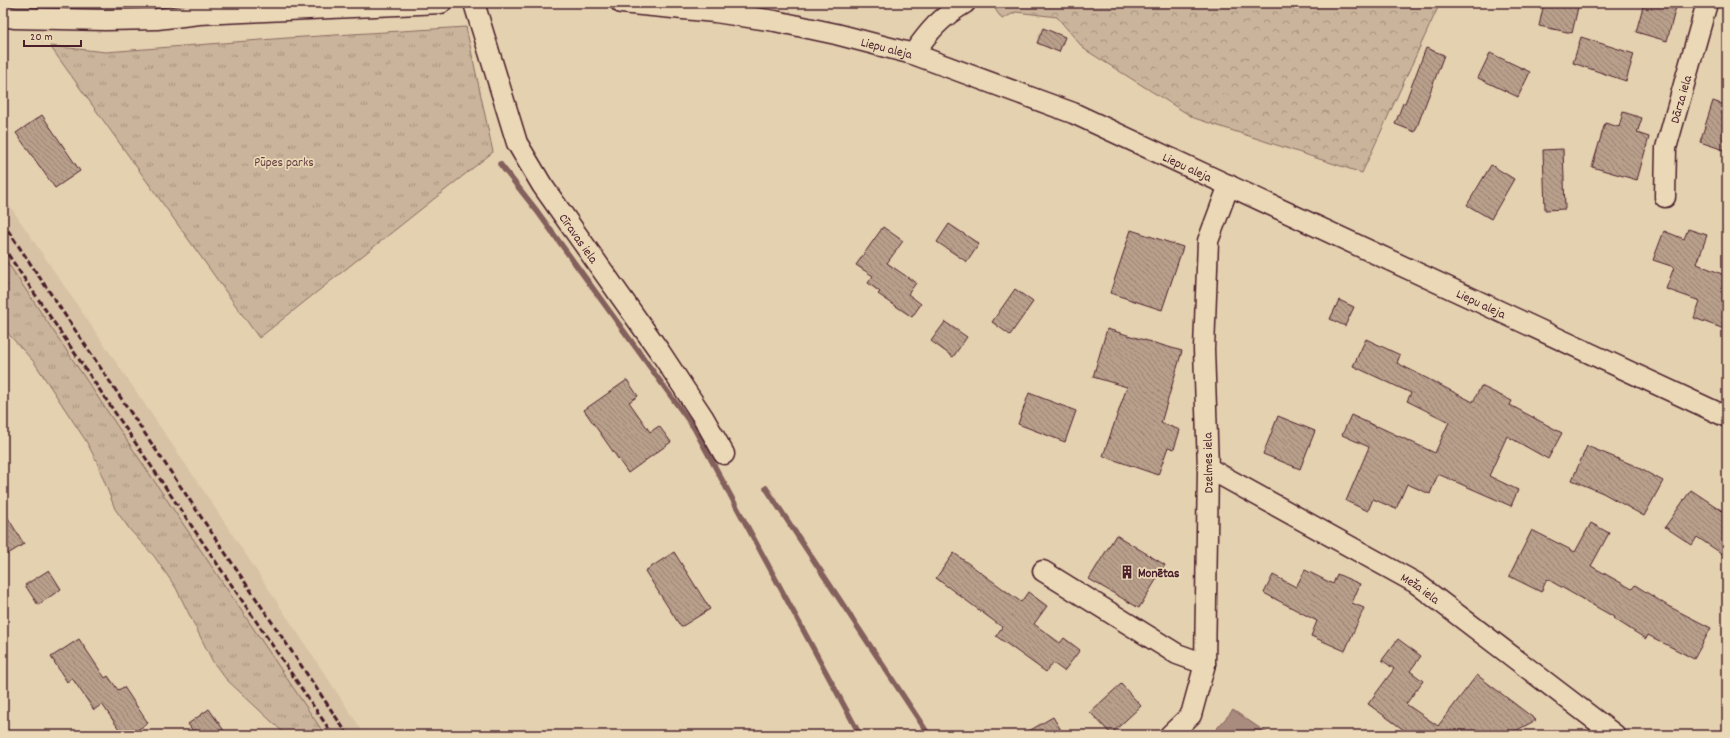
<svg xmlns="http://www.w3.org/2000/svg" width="1730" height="738" font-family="Dekko,sans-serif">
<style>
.built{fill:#d7c2a5}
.grass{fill:url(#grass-tufts);stroke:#8a6a63}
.forest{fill:url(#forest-crowns);stroke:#8a6a63}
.water{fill:#a98c7d;stroke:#83605c}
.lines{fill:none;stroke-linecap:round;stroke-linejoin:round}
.stream{stroke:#83605c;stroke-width:5.5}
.building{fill:url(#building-back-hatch);stroke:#4a1f2b}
.minor-casing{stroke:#4a1f2b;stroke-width:23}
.minor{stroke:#ead8b6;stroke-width:20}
.rail{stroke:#4a1f2b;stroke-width:3;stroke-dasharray:6 3;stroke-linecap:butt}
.labels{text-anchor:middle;stroke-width:3.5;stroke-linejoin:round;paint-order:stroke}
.street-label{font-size:13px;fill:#4a1f2b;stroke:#ead8b6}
.park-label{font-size:13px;fill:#643d41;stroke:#ead8b6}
.poi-label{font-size:13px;font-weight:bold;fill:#4a1f2b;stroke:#ead8b6;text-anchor:start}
</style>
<defs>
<pattern id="grass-tufts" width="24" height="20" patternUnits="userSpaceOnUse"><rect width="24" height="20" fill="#cab49b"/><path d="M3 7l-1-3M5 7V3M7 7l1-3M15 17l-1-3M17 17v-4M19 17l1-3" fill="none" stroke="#a6927f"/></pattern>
<pattern id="forest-crowns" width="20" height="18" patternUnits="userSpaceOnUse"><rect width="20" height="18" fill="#cab49b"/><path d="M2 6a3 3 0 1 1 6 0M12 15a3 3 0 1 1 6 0" fill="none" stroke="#a6927f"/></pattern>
<pattern id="building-back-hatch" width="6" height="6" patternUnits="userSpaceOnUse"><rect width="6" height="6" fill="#b89f8b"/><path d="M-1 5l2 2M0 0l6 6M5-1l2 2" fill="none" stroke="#988172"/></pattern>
</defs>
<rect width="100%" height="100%" fill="#e4d1b0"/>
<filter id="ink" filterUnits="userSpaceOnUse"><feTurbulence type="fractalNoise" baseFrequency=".025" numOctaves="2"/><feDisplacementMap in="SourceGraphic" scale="8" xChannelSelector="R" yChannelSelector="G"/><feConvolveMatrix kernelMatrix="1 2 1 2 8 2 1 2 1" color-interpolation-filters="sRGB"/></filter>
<g filter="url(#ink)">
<path class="built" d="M 3,196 L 203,490 L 365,735 L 325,735 L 253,629 L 3,256 Z"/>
<g class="grass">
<path d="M 466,27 L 493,152 L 259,338 L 50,46 L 106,52 L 287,38 Z"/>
<path d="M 3,256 L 325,735 L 286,735 L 226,679 L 213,662 L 176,588 L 154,556 L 131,531 L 115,509 L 96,460 L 86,441 L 34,362 L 3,328 Z"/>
</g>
<path class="forest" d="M 1007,3 L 1440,3 L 1362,173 L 1194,118 L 1084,49 L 1057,17 L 1016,12 L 1002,19 L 995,9 Z"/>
<path class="water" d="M 1233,710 L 1270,735 L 1211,735 Z"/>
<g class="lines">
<g class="stream">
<path d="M 500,164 L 537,211 L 694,428 L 860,735"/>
<path d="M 766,488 L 929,735"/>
</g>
</g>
<g class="building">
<path d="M 1544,3 L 1579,3 L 1572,33 L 1539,26 Z"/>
<path d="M 1644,3 L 1677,3 L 1667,41 L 1636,32 Z"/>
<path d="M 1043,28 L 1065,37 L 1059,52 L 1037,43 Z"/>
<path d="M 1581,37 L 1634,54 L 1626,81 L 1573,63 Z"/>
<path d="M 1426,48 L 1444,55 L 1415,132 L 1395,124 L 1403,103 L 1405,103 Z"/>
<path d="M 1490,53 L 1530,72 L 1518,97 L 1478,78 Z"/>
<path d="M 1713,101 L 1727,106 L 1727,140 L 1724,150 L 1700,142 Z"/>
<path d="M 1623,112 L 1642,118 L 1637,133 L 1649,137 L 1637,180 L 1592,167 L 1605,123 L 1619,127 Z"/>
<path d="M 42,115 L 80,171 L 55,188 L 16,133 Z"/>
<path d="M 1563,149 L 1565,209 L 1545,210 L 1543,150 Z"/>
<path d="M 1491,165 L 1514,179 L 1491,219 L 1467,205 Z"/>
<path d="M 949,224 L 979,244 L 967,262 L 937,242 Z"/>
<path d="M 883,227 L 903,241 L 887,263 L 916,283 L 908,294 L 921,304 L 912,317 L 878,294 L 880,292 L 868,283 L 873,276 L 856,265 Z"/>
<path d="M 1688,229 L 1707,235 L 1697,264 L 1727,276 L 1727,330 L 1694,318 L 1700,301 L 1666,289 L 1674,267 L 1653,260 L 1664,231 L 1684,239 Z"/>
<path d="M 1131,230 L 1183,247 L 1162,310 L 1110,293 Z"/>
<path d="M 1015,289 L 1033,302 L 1010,335 L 992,322 Z"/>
<path d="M 1339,300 L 1354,307 L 1345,326 L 1330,319 Z"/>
<path d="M 945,322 L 967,337 L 953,357 L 931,341 Z"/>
<path d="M 1107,329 L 1182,351 L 1161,423 L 1180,430 L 1174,449 L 1168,447 L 1158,475 L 1103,456 L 1127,387 L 1093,377 Z"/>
<path d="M 1366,339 L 1400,355 L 1397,363 L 1473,402 L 1481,386 L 1512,401 L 1510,405 L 1562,433 L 1548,459 L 1507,436 L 1489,476 L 1518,490 L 1511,506 L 1438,474 L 1430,494 L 1407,484 L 1396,509 L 1373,499 L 1368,511 L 1346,501 L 1369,447 L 1342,435 L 1351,415 L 1377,427 L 1377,426 L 1435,453 L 1449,422 L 1407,401 L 1411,393 L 1353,366 Z"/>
<path d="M 627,380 L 638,396 L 629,402 L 650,432 L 659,426 L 671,442 L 628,473 L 584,410 Z"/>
<path d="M 1029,393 L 1076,411 L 1065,442 L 1018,424 Z"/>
<path d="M 1278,416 L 1315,431 L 1300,469 L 1263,454 Z"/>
<path d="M 1587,446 L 1633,465 L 1663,481 L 1644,516 L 1603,493 L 1572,480 Z"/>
<path d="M 1691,490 L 1727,514 L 1727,557 L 1697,537 L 1692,545 L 1665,527 Z"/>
<path d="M 3,510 L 24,544 L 3,557 Z"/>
<path d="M 1591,523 L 1609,533 L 1591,566 L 1632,589 L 1635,585 L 1668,606 L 1711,628 L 1694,659 L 1648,635 L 1646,639 L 1613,618 L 1614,617 L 1547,579 L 1541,592 L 1509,576 L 1532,530 L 1575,552 Z"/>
<path d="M 1116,535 L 1165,565 L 1139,608 L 1089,579 Z"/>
<path d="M 674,552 L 710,609 L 681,627 L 645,571 Z"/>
<path d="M 954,553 L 1021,602 L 1028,592 L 1047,606 L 1034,624 L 1060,643 L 1064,638 L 1080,650 L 1064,671 L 1053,663 L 1046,672 L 996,636 L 1002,627 L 936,578 Z"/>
<path d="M 49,570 L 61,589 L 38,605 L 25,585 Z"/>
<path d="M 1305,570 L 1333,584 L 1337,574 L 1360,584 L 1352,603 L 1364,608 L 1345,651 L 1311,636 L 1317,621 L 1264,593 L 1273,575 L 1296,587 Z"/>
<path d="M 79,639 L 105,678 L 108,676 L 118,690 L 124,687 L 148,723 L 130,735 L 123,735 L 102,704 L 94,710 L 72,678 L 67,682 L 51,657 Z"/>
<path d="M 1398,639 L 1421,656 L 1410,671 L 1423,681 L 1406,704 L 1438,726 L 1477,675 L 1536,720 L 1508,735 L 1411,735 L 1368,704 L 1394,669 L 1382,660 Z"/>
<path d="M 1121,684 L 1141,706 L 1111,734 L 1090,712 Z"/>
<path d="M 209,709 L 227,735 L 196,735 L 188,724 Z"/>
<path d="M 1053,717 L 1064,735 L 1022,735 Z"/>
</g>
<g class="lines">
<g class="minor-casing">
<g id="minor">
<path id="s1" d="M 474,3 L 517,143 L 542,185 L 660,352 L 703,417 L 724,454"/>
<path id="s2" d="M 621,3 L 715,12 L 775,21 L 836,34 L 913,54 L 1073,113 L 1727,417"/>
<path d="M 3,16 L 14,18 L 105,20 L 157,19 L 199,14 L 441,3"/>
<path d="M 913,54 C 929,31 941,17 965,3"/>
<path id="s3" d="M 1665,197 L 1666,148 L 1707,3"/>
<path id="s4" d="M 1208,468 L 1416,583 L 1615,735"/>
<path d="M 1043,571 L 1177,654 L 1205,664"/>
<path d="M 1170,735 L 1191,715 L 1205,664 L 1208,468 L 1204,349 L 1208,241 L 1229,185"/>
</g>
</g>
<use href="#minor" class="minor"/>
<g class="rail">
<path d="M 3,223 L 348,735"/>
<path d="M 3,247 L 333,735"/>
</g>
</g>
</g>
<defs>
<g id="building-bare" transform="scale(1.08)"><path d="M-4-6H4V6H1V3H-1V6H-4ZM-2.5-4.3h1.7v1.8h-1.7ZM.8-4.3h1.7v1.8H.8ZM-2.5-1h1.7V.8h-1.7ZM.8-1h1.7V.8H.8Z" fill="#4a1f2b" stroke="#ead8b6" stroke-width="2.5" paint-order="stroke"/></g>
</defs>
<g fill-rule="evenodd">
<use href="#building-bare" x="1127" y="572"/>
</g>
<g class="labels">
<g class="street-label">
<text dy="5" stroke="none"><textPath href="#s2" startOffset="270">Liepu aleja</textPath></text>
<text dy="5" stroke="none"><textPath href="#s3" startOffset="100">Dārza iela</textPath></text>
<text dy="5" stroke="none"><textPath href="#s2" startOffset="594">Liepu aleja</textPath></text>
<text dy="5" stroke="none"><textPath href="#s1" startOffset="260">Cīravas iela</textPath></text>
<text dy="5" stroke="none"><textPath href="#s2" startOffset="918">Liepu aleja</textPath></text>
<text transform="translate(1207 463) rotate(-91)" y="5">Dzelmes iela</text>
<text dy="5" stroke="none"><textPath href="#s4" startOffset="244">Meža iela</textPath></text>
</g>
<g class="park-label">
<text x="284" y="166">Pūpes parks</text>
</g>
<g class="poi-label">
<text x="1138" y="577">Monētas</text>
</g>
</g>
<rect width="1730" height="738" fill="none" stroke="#ead8b6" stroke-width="16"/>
<rect x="8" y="8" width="1714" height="722" fill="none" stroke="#4a1f2b" stroke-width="1.5" filter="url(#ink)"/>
<path d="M24 40v6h57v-6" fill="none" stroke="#4a1f2b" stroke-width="2"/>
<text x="30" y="40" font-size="12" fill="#4a1f2b" stroke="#ead8b6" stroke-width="3" paint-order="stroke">20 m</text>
</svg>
